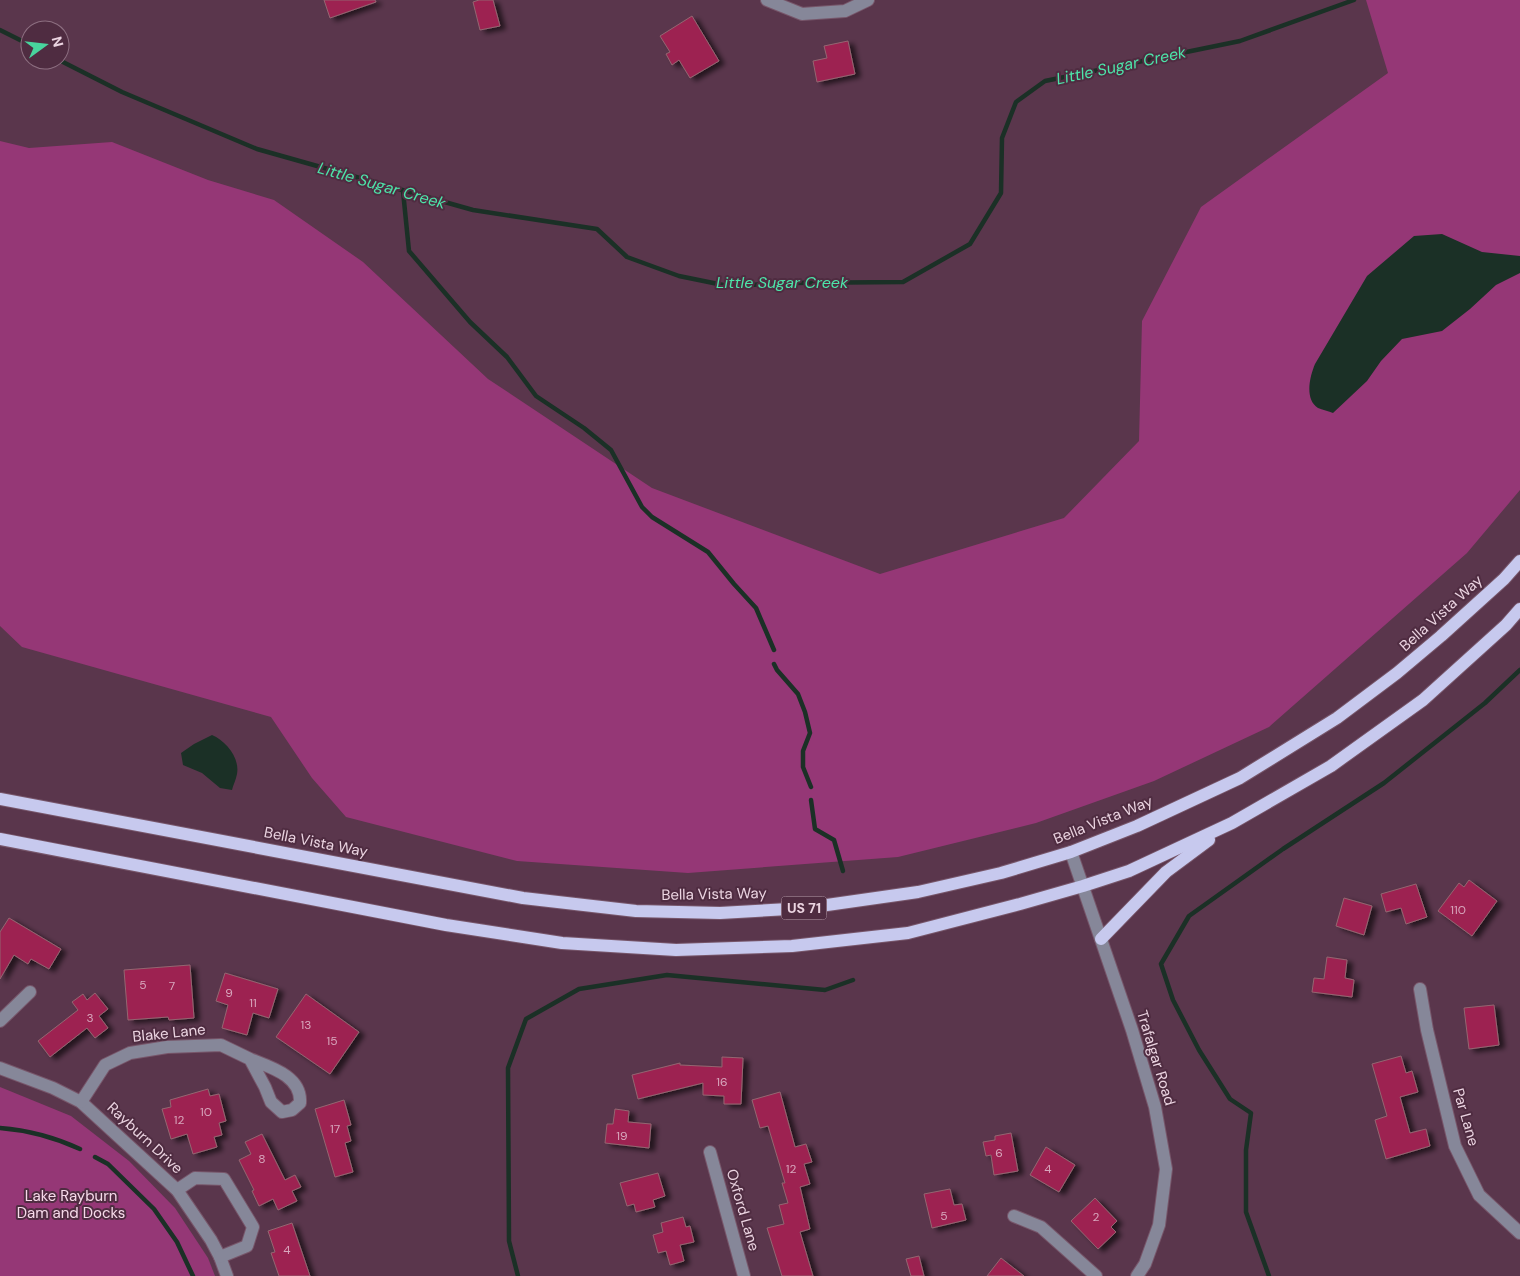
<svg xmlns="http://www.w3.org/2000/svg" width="1520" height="1276" font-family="'DM Sans',sans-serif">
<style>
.green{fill:#953776}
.water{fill:#1b3026}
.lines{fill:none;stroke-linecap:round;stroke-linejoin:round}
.stream{stroke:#1b3026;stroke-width:4.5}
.building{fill:#9d2151;stroke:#946671;filter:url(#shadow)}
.minor-casing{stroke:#77566a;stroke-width:14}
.major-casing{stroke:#77566a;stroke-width:14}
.minor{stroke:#868799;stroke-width:12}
.major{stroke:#c7c9ee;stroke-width:12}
.labels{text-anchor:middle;stroke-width:4;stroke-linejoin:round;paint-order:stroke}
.number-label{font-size:12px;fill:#d8a7bd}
.shield{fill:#4f2c41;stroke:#bca2b1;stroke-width:1}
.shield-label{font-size:14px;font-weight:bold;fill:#ebd4e1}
.street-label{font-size:15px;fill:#ebd4e1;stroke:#4f2c41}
.park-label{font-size:15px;fill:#f7daea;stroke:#4f2c41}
.water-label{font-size:16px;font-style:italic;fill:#4de5a9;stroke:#4f2c41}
</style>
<defs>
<filter id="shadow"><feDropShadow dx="5.5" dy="3" stdDeviation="2.5" flood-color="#0009"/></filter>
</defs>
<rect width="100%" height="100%" fill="#5a364c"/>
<g class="green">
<path d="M 1366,0 L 1520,0 L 1520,490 L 1467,553 L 1269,727 L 1154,781 L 1036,823 L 898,857 L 688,873 L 517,861 L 346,817 L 312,778 L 271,717 L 22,647 L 0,626 L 0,141 L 29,148 L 112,142 L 208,180 L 274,200 L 363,262 L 488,379 L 652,488 L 880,574 L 1064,518 L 1139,441 L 1142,321 L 1201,207 L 1388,73 Z"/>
<path d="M 0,1087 L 71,1116 L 129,1161 L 175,1208 L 208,1258 L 215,1276 L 0,1276 Z"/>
</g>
<g class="water">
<path d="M 1442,234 L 1482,252 L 1520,256 L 1520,273 L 1496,285 L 1470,309 L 1442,331 L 1402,339 L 1381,361 L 1367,381 L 1333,413 C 1329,411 1322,410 1318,408 C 1304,399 1310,376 1315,364 L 1367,276 L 1414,236 Z"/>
<path d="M 212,735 C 226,741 240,758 237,774 C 236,780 233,785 232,790 L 220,788 L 202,773 L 183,765 L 181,753 L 194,744 Z"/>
</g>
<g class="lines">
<g class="stream">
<path d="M 0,30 L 30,45"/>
<path d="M 59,60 L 122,92 L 257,149 L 473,210 L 597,229 L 627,257 L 679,276 L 728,286 L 788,283 L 903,282 L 970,244 L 1001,193 L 1002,138 L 1016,102 L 1045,81 L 1240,41 L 1354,0"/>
<path d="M 403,191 L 409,251 L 470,322 L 507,357 L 536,396 L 584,428 L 611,450 L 642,507 L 652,517 L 708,552 L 734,584 L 756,608 L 774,650"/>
<path d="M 774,664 L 777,670 L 798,694 L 805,712 L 810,733 L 803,751 L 803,767 L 811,787"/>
<path d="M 811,800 L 815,829 L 834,840 L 843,871"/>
<path d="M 0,1128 C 26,1130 56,1138 80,1149"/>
<path d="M 95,1157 L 108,1164 L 154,1209 L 177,1242 L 193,1276"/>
<path d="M 518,1276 L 509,1241 L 508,1068 L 526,1019 L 579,989 L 667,975 L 825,990 L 853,980"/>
<path d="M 1269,1276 L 1246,1212 L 1246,1150 L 1251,1113 L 1230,1099 L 1199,1050 L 1173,1000 L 1161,964 L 1189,916 L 1283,849 L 1384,783 L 1485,703 L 1520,670"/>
</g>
</g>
<g class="building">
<path d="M 324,0 L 375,0 L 376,2 L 330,18 Z"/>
<path d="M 479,0 L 493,0 L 500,26 L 480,30 L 473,2 Z"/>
<path d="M 692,16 L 719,61 L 690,78 L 679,60 L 672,65 L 666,54 L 670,52 L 660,36 Z"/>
<path d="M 848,41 L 855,74 L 817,82 L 813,61 L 827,58 L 824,46 Z"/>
<path d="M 1469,880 L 1497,901 L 1472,936 L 1438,911 L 1459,883 L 1464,887 Z"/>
<path d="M 1416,884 L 1427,917 L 1406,924 L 1401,908 L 1386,912 L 1381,894 Z"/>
<path d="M 1344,898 L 1372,906 L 1364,935 L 1336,926 Z"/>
<path d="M 9,918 L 61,949 L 49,969 L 31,959 L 28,964 L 14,955 L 0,979 L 0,932 Z"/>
<path d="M 1327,957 L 1347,960 L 1345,978 L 1354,980 L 1352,997 L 1312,992 L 1314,978 L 1324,979 Z"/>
<path d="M 190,965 L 194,1018 L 169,1020 L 168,1017 L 128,1020 L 124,970 Z"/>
<path d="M 225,973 L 278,989 L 269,1018 L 253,1013 L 247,1035 L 222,1028 L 228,1005 L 216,1001 Z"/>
<path d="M 95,993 L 108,1009 L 99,1016 L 108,1028 L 95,1038 L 87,1028 L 50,1057 L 38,1041 L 78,1010 L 72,1002 L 83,994 L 87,1000 Z"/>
<path d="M 306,994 L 359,1032 L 330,1074 L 276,1037 Z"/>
<path d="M 1494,1005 L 1499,1045 L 1469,1049 L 1464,1008 Z"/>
<path d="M 1401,1056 L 1406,1073 L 1412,1071 L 1418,1092 L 1400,1097 L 1410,1133 L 1426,1129 L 1430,1146 L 1386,1159 L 1375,1120 L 1387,1116 L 1372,1064 Z"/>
<path d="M 722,1057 L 743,1058 L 741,1104 L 724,1104 L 724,1096 L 703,1095 L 703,1083 L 638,1099 L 632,1075 L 680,1063 L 680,1065 L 722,1067 Z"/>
<path d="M 208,1089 L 210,1096 L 219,1094 L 226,1121 L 219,1123 L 222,1135 L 214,1137 L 217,1147 L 193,1154 L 187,1134 L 171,1139 L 162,1109 L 171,1107 L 170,1100 Z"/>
<path d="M 780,1092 L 795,1147 L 806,1144 L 812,1162 L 804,1164 L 810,1184 L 800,1187 L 810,1229 L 800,1232 L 813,1276 L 782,1276 L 767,1228 L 784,1224 L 779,1205 L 788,1203 L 782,1183 L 785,1183 L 768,1126 L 760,1128 L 752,1100 Z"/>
<path d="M 344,1100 L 351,1125 L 347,1126 L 351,1141 L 345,1143 L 353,1172 L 335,1177 L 315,1109 Z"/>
<path d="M 615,1109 L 629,1111 L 628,1122 L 651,1124 L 649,1148 L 605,1143 L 607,1124 L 613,1124 Z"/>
<path d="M 1011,1133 L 1018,1171 L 994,1175 L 991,1155 L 986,1156 L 983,1142 L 995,1140 L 995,1136 Z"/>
<path d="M 262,1134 L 285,1180 L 295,1175 L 301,1187 L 292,1191 L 297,1201 L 278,1210 L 273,1199 L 259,1206 L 252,1191 L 254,1190 L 239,1160 L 251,1154 L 245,1142 Z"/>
<path d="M 1046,1147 L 1075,1165 L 1059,1192 L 1030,1175 Z"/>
<path d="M 658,1173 L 665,1196 L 653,1200 L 655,1207 L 636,1212 L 634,1204 L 627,1206 L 620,1183 Z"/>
<path d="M 950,1189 L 954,1205 L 962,1204 L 966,1220 L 932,1228 L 924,1194 Z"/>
<path d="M 1095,1198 L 1117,1221 L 1111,1227 L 1116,1232 L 1098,1249 L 1071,1221 Z"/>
<path d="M 683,1217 L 686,1227 L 690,1226 L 694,1242 L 680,1245 L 684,1261 L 670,1265 L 666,1251 L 658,1253 L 653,1235 L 663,1232 L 661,1223 Z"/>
<path d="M 292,1223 L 310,1276 L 279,1276 L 271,1253 L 275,1252 L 268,1231 Z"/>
<path d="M 919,1256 L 924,1276 L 911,1276 L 906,1259 Z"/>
<path d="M 1001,1258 L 1024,1276 L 987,1276 Z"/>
</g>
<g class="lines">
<g class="minor-casing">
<g id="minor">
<path d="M 767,0 L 802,14 L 845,11 L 868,0"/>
<path d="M 1071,852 L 1132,1030 L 1155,1107 L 1166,1169 L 1159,1225 L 1145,1264 L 1137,1276"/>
<path d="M 1420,989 L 1427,1030 L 1455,1146 L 1479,1195 L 1520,1233"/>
<path d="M 0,1021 L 30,992"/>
<path d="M 0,1068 L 53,1088 L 81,1102 L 177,1190 L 211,1240 L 220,1257 L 227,1276"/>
<path d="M 81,1102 L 105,1065 L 130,1053 L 167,1047 L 221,1045 L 250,1059 L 265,1087 L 271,1102 L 282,1112 L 292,1110 L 300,1103 C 302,1076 270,1067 250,1059"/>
<path d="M 710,1152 L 744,1276"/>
<path d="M 177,1190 L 195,1178 L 224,1179 L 253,1227 L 247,1246 L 220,1257"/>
<path d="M 1014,1216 L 1041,1227 L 1096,1276"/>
</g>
</g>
<g class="major-casing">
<g id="major">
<path d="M 0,799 L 523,898 L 636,911 L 720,913 L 806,908 L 918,892 L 1001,873 L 1071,852 L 1137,826 L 1240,778 L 1337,718 L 1397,673 L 1441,636 L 1504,579 L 1520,561"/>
<path d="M 0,839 L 446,925 L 562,943 L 676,950 L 792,946 L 908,933 L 1020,904 L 1083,886 L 1129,871 L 1232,823 L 1331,766 L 1423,700 L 1506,625 L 1520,609"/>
<path d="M 1101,939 L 1166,872 L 1209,840"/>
</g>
</g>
<use href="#minor" class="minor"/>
<use href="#major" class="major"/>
</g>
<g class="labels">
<g class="number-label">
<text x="1458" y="914">110</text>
<text x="143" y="989">5</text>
<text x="172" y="990">7</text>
<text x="229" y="997">9</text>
<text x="253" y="1007">11</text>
<text x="90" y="1022">3</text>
<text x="306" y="1029">13</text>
<text x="332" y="1045">15</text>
<text x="722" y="1086">16</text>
<text x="206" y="1116">10</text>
<text x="179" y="1124">12</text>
<text x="335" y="1133">17</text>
<text x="622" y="1140">19</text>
<text x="999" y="1157">6</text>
<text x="262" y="1163">8</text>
<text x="791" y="1173">12</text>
<text x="1048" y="1173">4</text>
<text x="944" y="1220">5</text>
<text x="1096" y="1221">2</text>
<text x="287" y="1254">4</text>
</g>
<rect class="shield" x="781.5" y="896.5" width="45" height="23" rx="4"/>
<g class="shield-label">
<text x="804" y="913">US 71</text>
</g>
<g class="street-label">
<text transform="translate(1441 613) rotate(-42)" y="5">Bella Vista Way</text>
<text transform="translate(1103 820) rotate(-22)" y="5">Bella Vista Way</text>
<text transform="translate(316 842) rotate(11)" y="5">Bella Vista Way</text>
<text transform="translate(714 894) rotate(-1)" y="5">Bella Vista Way</text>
<text transform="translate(169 1033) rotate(-6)" y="5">Blake Lane</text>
<text transform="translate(1156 1058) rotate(73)" y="5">Trafalgar Road</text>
<text transform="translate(1466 1117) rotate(74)" y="5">Par Lane</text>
<text transform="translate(145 1138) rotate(43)" y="5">Rayburn Drive</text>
<text transform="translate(743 1210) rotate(74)" y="5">Oxford Lane</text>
</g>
<g class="park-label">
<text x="71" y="1201">Lake Rayburn<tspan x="71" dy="17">Dam and Docks</tspan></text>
</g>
<g class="water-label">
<text transform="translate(1121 65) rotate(-12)" y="6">Little Sugar Creek</text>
<text transform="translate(382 185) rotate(16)" y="6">Little Sugar Creek</text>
<text x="782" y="288">Little Sugar Creek</text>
</g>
</g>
<g transform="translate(45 45) rotate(75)"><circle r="24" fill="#4f2c41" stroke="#8d6f81"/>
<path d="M0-4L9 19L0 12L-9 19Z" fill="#48d49d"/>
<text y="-8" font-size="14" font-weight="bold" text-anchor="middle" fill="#ebd4e1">N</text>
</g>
</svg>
